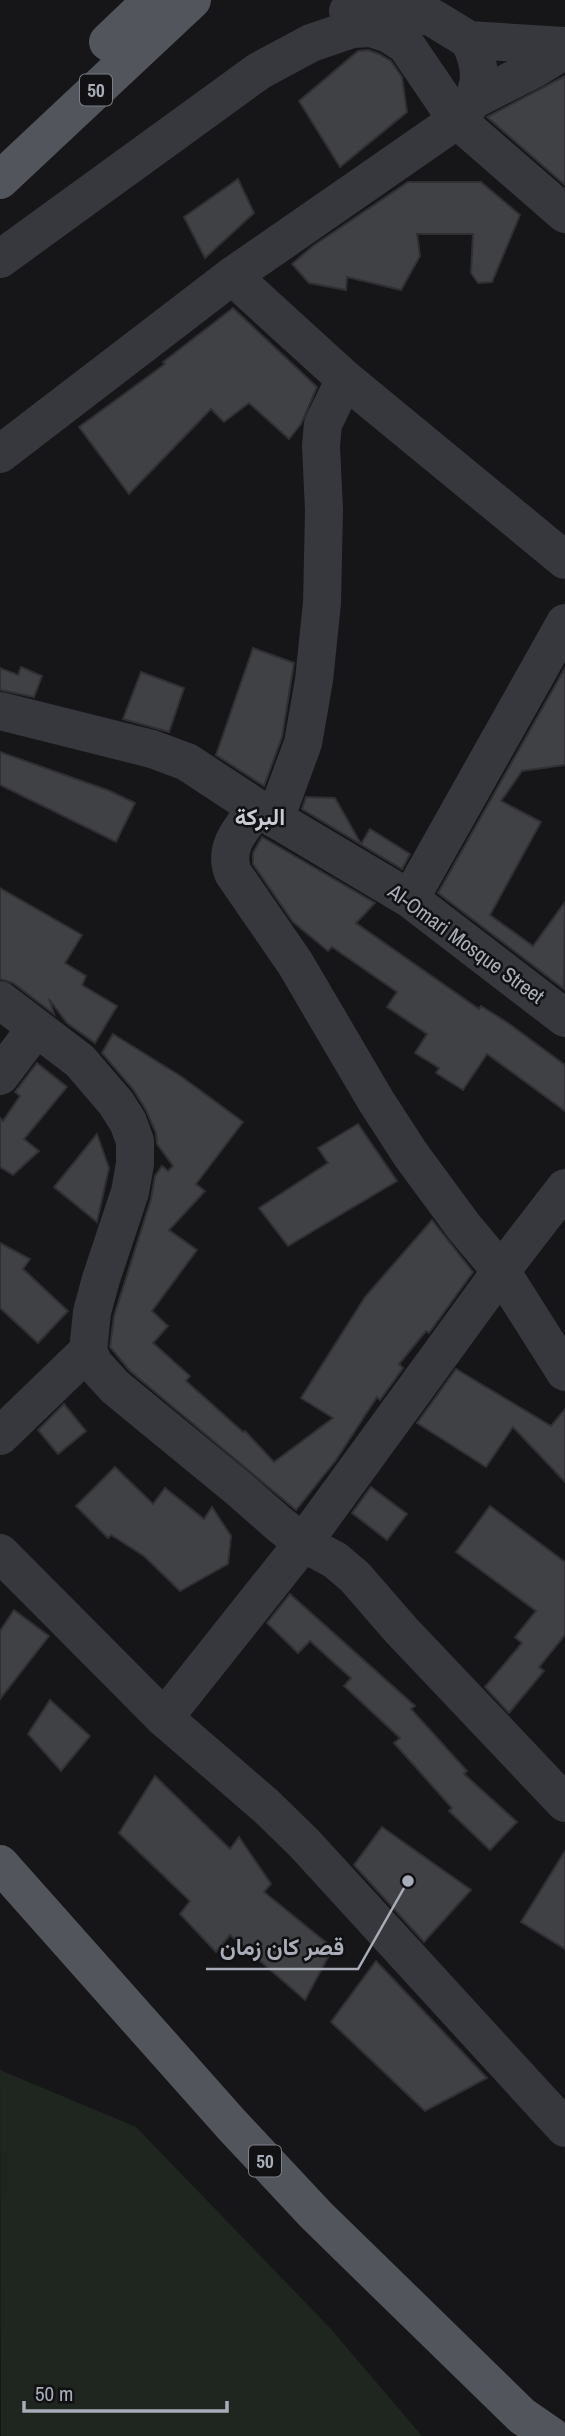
<svg xmlns="http://www.w3.org/2000/svg" width="565" height="2436" font-family="'Archivo Narrow',Vazirmatn,sans-serif">
<style>
.green{fill:#1e261f}
.building{fill:#404145;stroke:#303034;stroke-width:2}
.lines{fill:none;stroke-linecap:round;stroke-linejoin:round}
.minor{stroke:#37383d;stroke-width:38}
.major{stroke:#53555c;stroke-width:38}
.labels{text-anchor:middle;stroke-width:5;stroke-linejoin:round;paint-order:stroke}
.shield{fill:#111113;stroke:#7b7e86;stroke-width:2}
.shield-label{font-size:19px;font-weight:bold;fill:#a8adb8}
.street-label{font-size:21px;fill:#a8adb8;stroke:#111113}
.neighbourhood-label{font-size:23px;font-weight:bold;fill:#c9ccd4;stroke:#111113}
.leader{fill:none;stroke:#a8adb8;stroke-width:2.5}
.callout-dot{fill:#a8adb8;stroke:#111113;stroke-width:2.5}
.callout-label{font-size:23px;text-anchor:middle;font-weight:bold;fill:#a8adb8;stroke:#111113;stroke-width:5;stroke-linejoin:round;paint-order:stroke}
</style>
<rect width="100%" height="100%" fill="#161618"/>
<path class="green" d="M 0,2070 L 136,2127 L 330,2328 L 422,2436 L 1,2436 Z"/>
<g class="building">
<path d="M 368,50 L 379,54 L 391,61 L 402,77 L 407,112 L 340,167 L 299,101 L 358,51 Z"/>
<path d="M 565,76 L 565,185 L 487,117 Z"/>
<path d="M 238,179 L 254,213 L 205,258 L 184,217 Z"/>
<path d="M 408,182 L 481,182 L 520,215 L 492,282 L 478,283 L 471,273 L 473,234 L 417,234 L 420,256 L 401,290 L 347,277 L 346,290 L 309,283 L 292,264 L 313,246 Z"/>
<path d="M 233,308 L 317,387 L 301,424 L 289,439 L 249,403 L 224,422 L 211,409 L 129,494 L 79,427 L 165,364 L 163,362 Z"/>
<path d="M 253,648 L 294,663 L 282,737 L 264,786 L 216,755 Z"/>
<path d="M 21,667 L 42,676 L 34,697 L 0,690 L 0,668 L 18,675 Z"/>
<path d="M 565,668 L 565,765 L 522,771 L 501,801 L 541,822 L 490,915 L 533,946 L 565,902 L 564,989 L 438,893 Z"/>
<path d="M 141,672 L 184,688 L 169,732 L 123,719 Z"/>
<path d="M 0,752 L 110,791 L 135,803 L 116,842 L 0,785 Z"/>
<path d="M 306,797 L 335,798 L 361,844 L 370,829 L 410,854 L 402,869 L 302,809 Z"/>
<path d="M 262,837 L 375,903 L 356,923 L 479,1009 L 481,1006 L 508,1023 L 565,1065 L 565,1111 L 487,1054 L 463,1090 L 436,1073 L 439,1068 L 415,1053 L 427,1034 L 387,1007 L 397,992 L 332,947 L 328,951 L 293,922 L 253,864 L 253,853 Z"/>
<path d="M 0,888 L 82,935 L 65,963 L 86,976 L 82,985 L 117,1006 L 95,1043 L 67,1023 L 49,999 L 54,1014 L 13,983 L 0,979 Z"/>
<path d="M 113,1034 L 182,1077 L 243,1122 L 196,1184 L 205,1191 L 169,1230 L 197,1250 L 152,1311 L 168,1326 L 153,1343 L 190,1376 L 186,1381 L 243,1432 L 245,1431 L 274,1462 L 333,1418 L 301,1398 L 365,1297 L 432,1220 L 473,1272 L 429,1333 L 426,1331 L 399,1364 L 403,1368 L 380,1400 L 377,1397 L 336,1460 L 296,1510 L 130,1371 L 110,1347 L 114,1316 L 151,1199 L 155,1176 L 162,1166 L 168,1171 L 173,1166 L 157,1144 L 156,1133 L 146,1110 L 133,1089 L 102,1053 Z"/>
<path d="M 37,1063 L 67,1087 L 24,1139 L 39,1151 L 13,1175 L 0,1167 L 0,1118 L 3,1121 L 20,1096 L 15,1092 Z"/>
<path d="M 358,1124 L 397,1181 L 288,1246 L 259,1208 L 328,1163 L 318,1148 Z"/>
<path d="M 97,1134 L 109,1168 L 97,1222 L 54,1187 Z"/>
<path d="M 0,1243 L 30,1259 L 23,1269 L 68,1311 L 38,1343 L 0,1308 Z"/>
<path d="M 456,1369 L 551,1426 L 565,1409 L 565,1482 L 513,1427 L 486,1467 L 417,1423 Z"/>
<path d="M 64,1404 L 86,1431 L 58,1454 L 38,1430 Z"/>
<path d="M 115,1467 L 153,1504 L 165,1488 L 204,1519 L 212,1507 L 231,1536 L 228,1564 L 180,1591 L 144,1556 L 111,1535 L 108,1538 L 76,1506 Z"/>
<path d="M 371,1487 L 407,1514 L 387,1540 L 352,1513 Z"/>
<path d="M 490,1506 L 565,1562 L 565,1635 L 539,1667 L 544,1671 L 509,1713 L 485,1687 L 522,1643 L 515,1637 L 536,1611 L 456,1552 Z"/>
<path d="M 290,1594 L 415,1706 L 411,1709 L 467,1771 L 464,1774 L 517,1822 L 490,1850 L 449,1811 L 452,1808 L 394,1743 L 400,1738 L 344,1686 L 351,1678 L 310,1641 L 298,1653 L 267,1623 Z"/>
<path d="M 14,1610 L 49,1636 L 0,1699 L 0,1631 Z"/>
<path d="M 50,1700 L 90,1736 L 61,1771 L 28,1734 Z"/>
<path d="M 155,1776 L 230,1849 L 239,1837 L 271,1884 L 264,1892 L 333,1948 L 305,2000 L 230,1935 L 216,1952 L 180,1914 L 190,1901 L 119,1833 Z"/>
<path d="M 382,1827 L 471,1890 L 424,1942 L 354,1865 Z"/>
<path d="M 565,1851 L 565,1949 L 521,1922 Z"/>
<path d="M 376,1961 L 487,2078 L 425,2111 L 331,2022 Z"/>
</g>
<g class="lines">
<g class="minor">
<path d="M 348,11 L 372,7 L 394,7 L 433,18 L 469,40 L 565,46"/>
<path d="M 473,100 L 534,69 L 565,50"/>
<path d="M 0,259 L 259,71 L 311,43 L 352,29 L 371,28 L 389,34 L 406,45 L 457,120 L 565,214"/>
<path d="M 232,276 L 345,379 L 565,560"/>
<path d="M 0,454 L 232,276 L 457,120 C 482,95 485,72 469,40"/>
<path d="M 0,711 L 152,749 L 187,762 L 257,808 L 410,899 L 565,1018"/>
<path d="M 257,808 C 241,829 223,847 233,873 L 295,963 L 376,1101 L 411,1155 L 464,1227 L 501,1271 L 565,1372"/>
<path d="M 275,819 L 303,743 L 314,680 L 322,603 L 324,510 L 321,446 L 323,424 L 345,379"/>
<path d="M 410,899 L 565,623"/>
<path d="M 0,1000 L 80,1061 L 116,1103 L 128,1122 L 135,1141 L 135,1164 L 130,1192 L 101,1279 L 92,1312 L 88,1351 L 94,1364 L 115,1387 L 238,1488 L 279,1524 L 303,1543 L 335,1560 L 355,1577 L 401,1630 L 565,1803"/>
<path d="M 0,1076 L 36,1028"/>
<path d="M 0,1436 L 88,1351"/>
<path d="M 0,1553 L 164,1718 L 266,1806 L 304,1843 L 565,2128"/>
<path d="M 164,1718 L 303,1543 L 501,1271 L 565,1188"/>
</g>
<g class="major">
<path d="M 108,42 L 152,0"/>
<path d="M 0,180 L 192,0"/>
<path d="M 0,1864 L 231,2124 L 316,2215 L 522,2416 L 551,2436"/>
</g>
</g>
<g class="labels">
<g class="shield">
<rect x="80" y="74.5" width="32" height="31" rx="5"/>
<rect x="249" y="2145.5" width="32" height="31" rx="5"/>
</g>
<g class="shield-label">
<text x="96" y="97">50</text>
<text x="265" y="2168">50</text>
</g>
<g class="street-label">
<text transform="translate(466 944) rotate(36)" y="7">AI-Omari Mosque Street</text>
</g>
<g class="neighbourhood-label">
<text x="260" y="825">البركة</text>
</g>
</g>
<path class="leader" d="M408 1881L358 1969H206"/>
<circle class="callout-dot" cx="408" cy="1881" r="7"/>
<g class="callout-label">
<text x="282" y="1955">قصر كان زمان</text>
</g>
<path d="M24 2401v10h203v-10" fill="none" stroke="#a8adb8" stroke-width="3.5"/>
<text x="35" y="2401" font-size="21" fill="#a8adb8" stroke="#111113" stroke-width="5" paint-order="stroke">50 m</text>
</svg>
